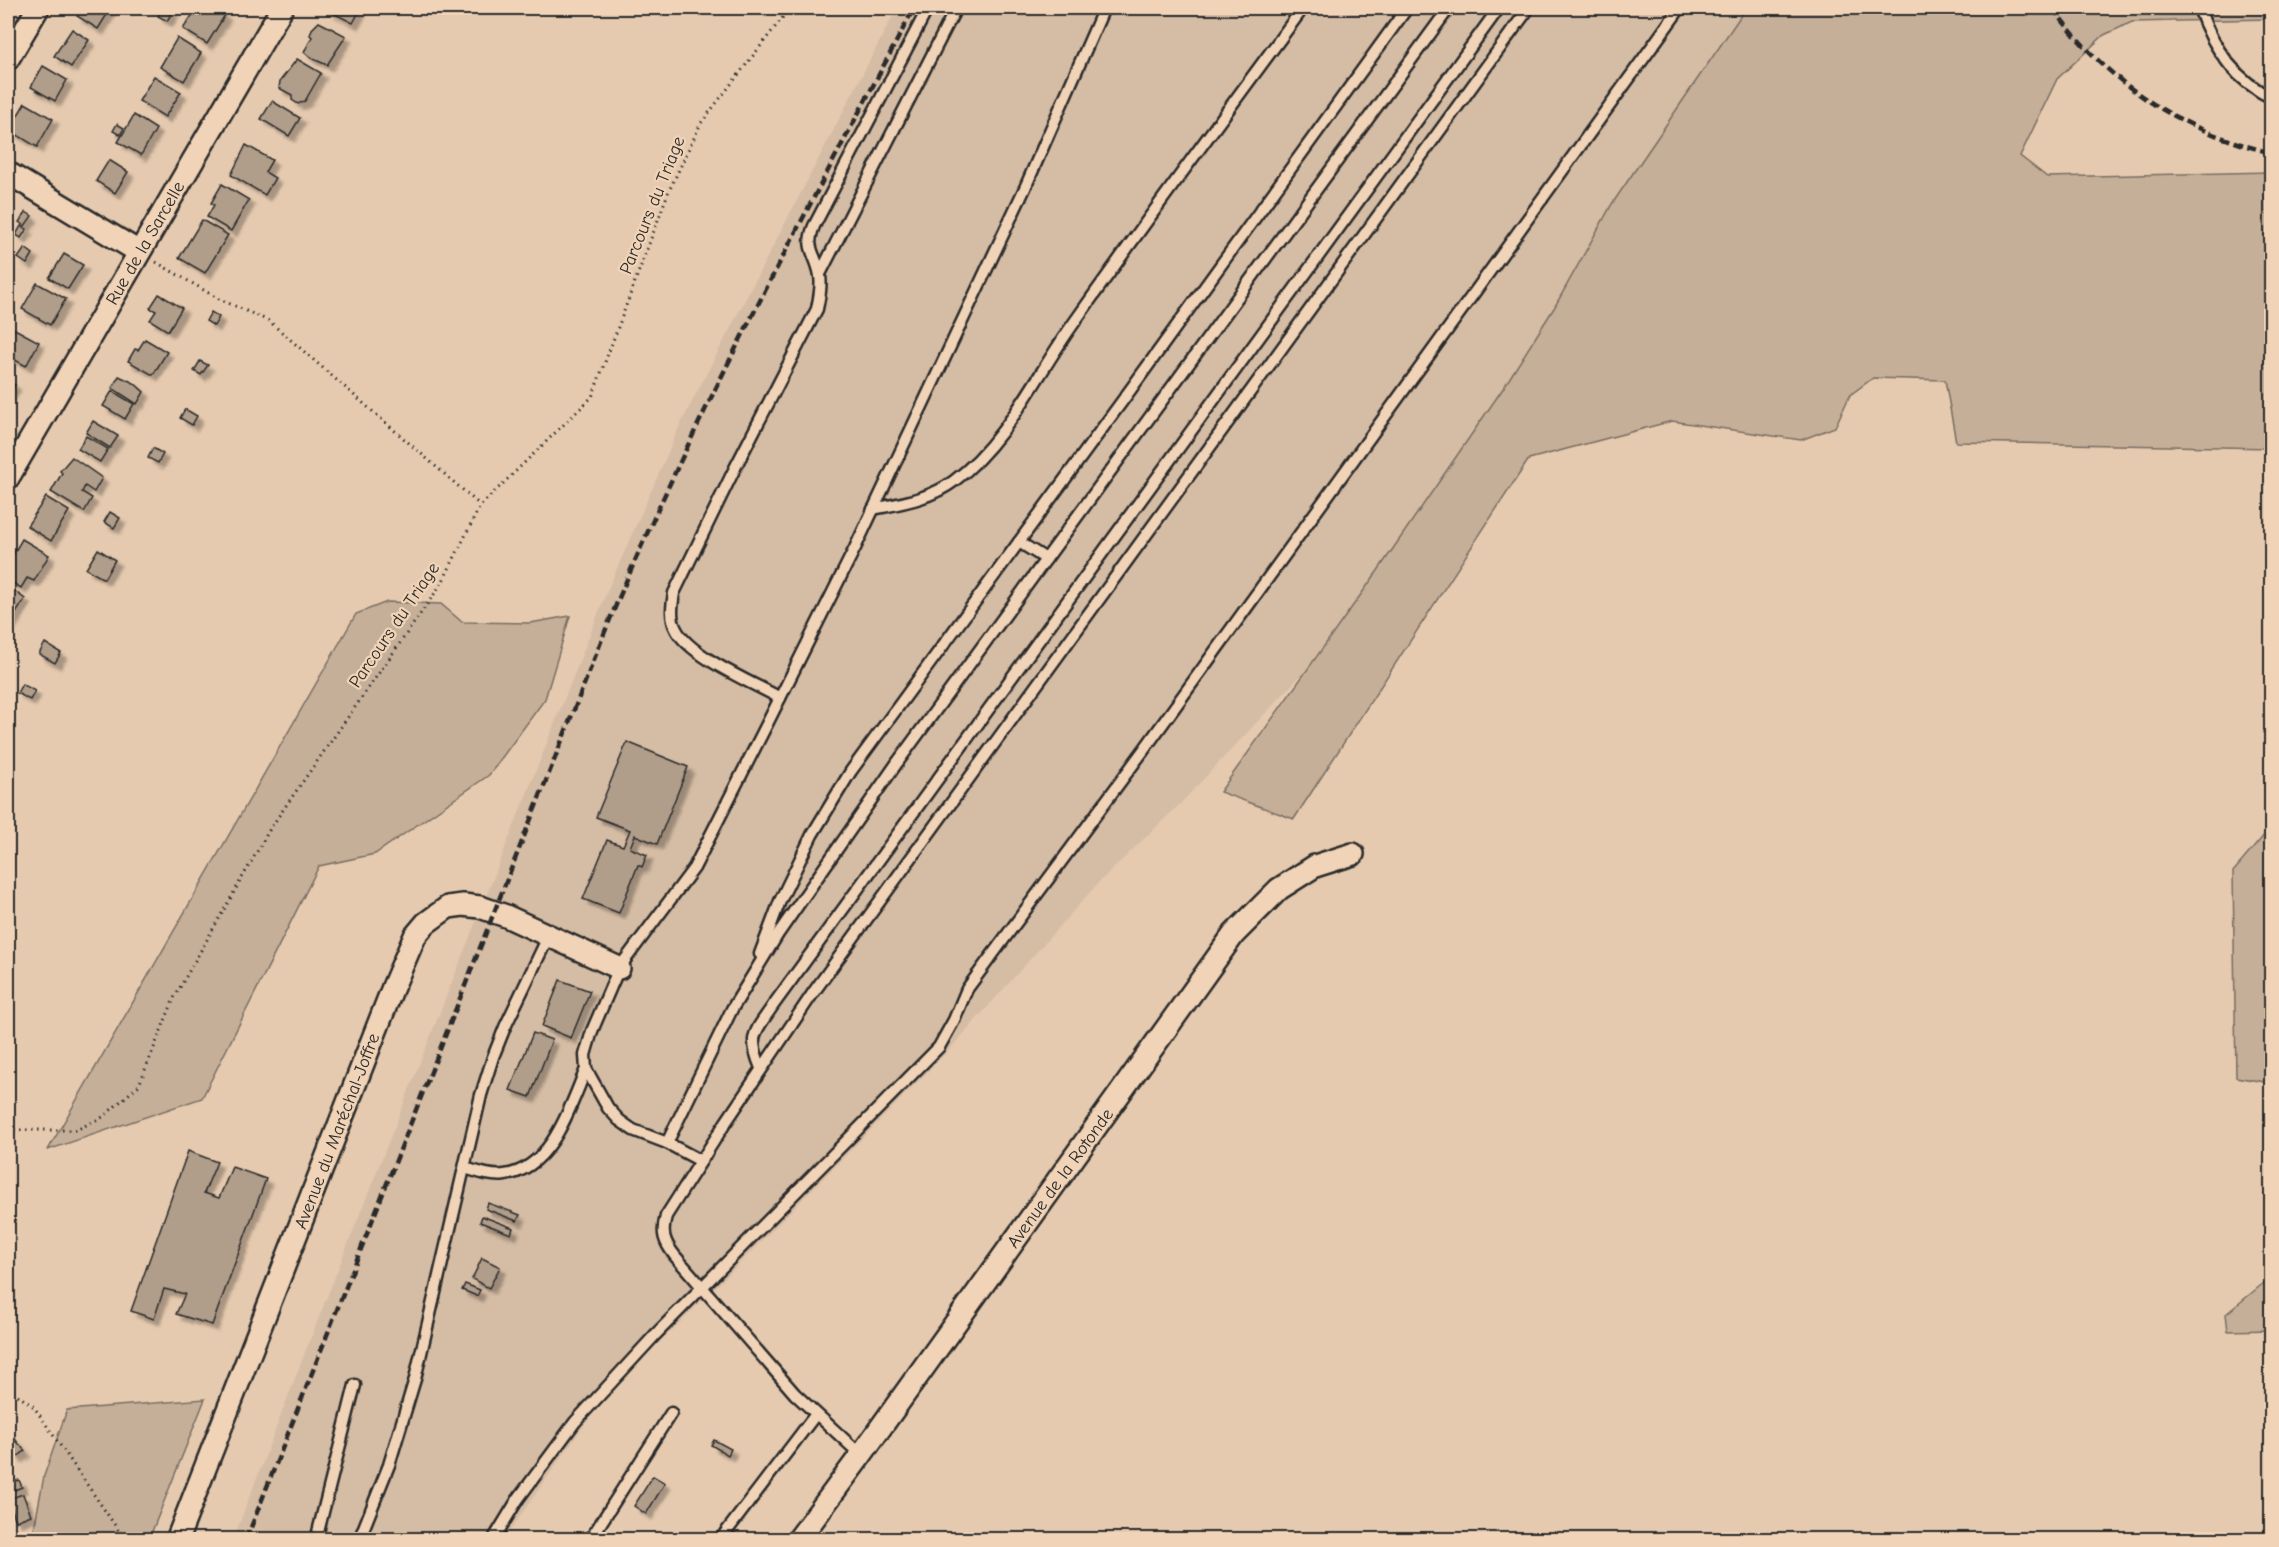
<svg xmlns="http://www.w3.org/2000/svg" width="2279" height="1547" font-family="'Comic Neue',sans-serif">
<style>
.built{fill:#d5bca4}
.green{fill:#c6af99;stroke:#786d62;stroke-width:1.5}
.building{fill:#b09d8a;stroke:#2b2b2b;stroke-width:1.5;filter:url(#shadow)}
.lines{fill:none;stroke-linecap:round;stroke-linejoin:round}
.lane-casing{stroke:#2b2b2b;stroke-width:15}
.street-casing{stroke:#2b2b2b;stroke-width:26}
.path{stroke:#2b2b2b;stroke-width:3;stroke-dasharray:1.5 4.5;stroke-linecap:butt}
.lane{stroke:#f1d4b7;stroke-width:10}
.street{stroke:#f1d4b7;stroke-width:21}
.rail{stroke:#2b2b2b;stroke-width:4.5;stroke-dasharray:9 4.5;stroke-linecap:butt}
.labels{text-anchor:middle;stroke-width:4.5;stroke-linejoin:round;paint-order:stroke}
.street-label{font-size:18px;fill:#2b2b2b;stroke:#f1d4b7}
</style>
<defs>
<filter id="shadow"><feDropShadow dx="5.5" dy="5.5" stdDeviation="1.5" flood-color="#0004"/></filter>
</defs>
<rect width="100%" height="100%" fill="#e5caaf"/>
<filter id="ink" filterUnits="userSpaceOnUse"><feTurbulence type="fractalNoise" baseFrequency=".0167" numOctaves="2"/><feDisplacementMap in="SourceGraphic" scale="12" xChannelSelector="R" yChannelSelector="G"/><feConvolveMatrix kernelMatrix="1 2 1 2 8 2 1 2 1" color-interpolation-filters="sRGB"/></filter>
<g filter="url(#ink)">
<path class="built" d="M 897,8 L 1746,8 L 1612,204 L 1554,308 L 1504,387 L 1377,572 L 1306,670 L 1178,806 L 1098,883 L 951,1048 L 730,1273 L 645,1356 L 591,1415 L 504,1539 L 233,1540 L 304,1355 L 608,589 L 681,423 Z"/>
<g class="green">
<path d="M 1746,8 L 2271,8 L 2271,19 L 2132,22 L 2104,35 L 2057,79 L 2020,156 L 2047,177 L 2271,172 L 2271,448 L 1956,442 L 1945,380 L 1873,378 L 1850,395 L 1835,427 L 1801,440 L 1672,421 L 1529,459 L 1294,819 L 1220,792 L 1377,572 L 1504,387 L 1554,308 L 1612,204 Z"/>
<path d="M 387,602 L 441,604 L 462,622 L 530,623 L 570,616 L 545,699 L 489,775 L 375,854 L 319,866 L 202,1098 L 48,1150 L 356,614 Z"/>
<path d="M 2271,827 L 2271,1083 L 2236,1077 L 2233,872 Z"/>
<path d="M 2271,1277 L 2271,1330 L 2228,1331 L 2226,1314 Z"/>
<path d="M 205,1399 L 149,1539 L 32,1539 L 44,1476 L 67,1410 Z"/>
</g>
<g class="building">
<path d="M 82,8 L 111,8 L 98,29 L 77,16 Z"/>
<path d="M 163,8 L 173,11 L 167,21 L 158,16 Z"/>
<path d="M 197,8 L 213,8 L 225,15 L 207,44 L 183,29 Z"/>
<path d="M 331,8 L 361,8 L 353,23 L 329,11 Z"/>
<path d="M 319,22 L 346,36 L 327,65 L 311,58 L 304,52 L 312,37 L 310,35 L 312,29 Z"/>
<path d="M 72,29 L 89,40 L 71,67 L 54,56 Z"/>
<path d="M 177,38 L 201,53 L 184,81 L 160,67 Z"/>
<path d="M 297,59 L 321,73 L 305,101 L 298,104 L 292,100 L 292,95 L 279,88 L 280,81 Z"/>
<path d="M 43,66 L 67,80 L 55,101 L 31,87 Z"/>
<path d="M 154,76 L 181,92 L 165,117 L 139,101 Z"/>
<path d="M 272,101 L 300,118 L 289,136 L 261,119 Z"/>
<path d="M 25,103 L 53,119 L 37,147 L 9,130 Z"/>
<path d="M 134,115 L 156,129 L 141,155 L 118,142 Z"/>
<path d="M 117,124 L 124,128 L 120,135 L 113,131 Z"/>
<path d="M 246,145 L 272,160 L 265,172 L 275,178 L 265,195 L 231,175 Z"/>
<path d="M 109,160 L 128,172 L 115,193 L 96,181 Z"/>
<path d="M 222,184 L 249,200 L 231,231 L 207,217 L 214,205 L 211,203 Z"/>
<path d="M 26,212 L 32,216 L 25,226 L 19,222 Z"/>
<path d="M 202,220 L 228,235 L 205,273 L 179,258 Z"/>
<path d="M 21,226 L 27,229 L 21,238 L 16,235 Z"/>
<path d="M 25,248 L 33,254 L 27,264 L 18,258 Z"/>
<path d="M 64,254 L 83,265 L 68,289 L 49,278 Z"/>
<path d="M 37,283 L 66,299 L 50,325 L 22,309 Z"/>
<path d="M 159,294 L 182,308 L 168,331 L 150,320 L 156,311 L 150,308 Z"/>
<path d="M 211,312 L 219,317 L 214,326 L 206,321 Z"/>
<path d="M 11,327 L 39,342 L 26,366 L 8,356 L 8,333 Z"/>
<path d="M 145,339 L 167,352 L 153,375 L 128,361 L 135,349 L 138,350 Z"/>
<path d="M 200,361 L 208,365 L 201,375 L 194,371 Z"/>
<path d="M 119,376 L 134,383 L 144,392 L 137,404 L 112,388 Z"/>
<path d="M 8,380 L 15,385 L 8,397 Z"/>
<path d="M 112,391 L 134,404 L 125,419 L 103,406 Z"/>
<path d="M 185,409 L 197,416 L 192,425 L 180,418 Z"/>
<path d="M 93,421 L 118,436 L 110,448 L 86,433 Z"/>
<path d="M 86,436 L 108,449 L 100,462 L 78,449 Z"/>
<path d="M 153,448 L 163,454 L 158,463 L 148,458 Z"/>
<path d="M 72,457 L 102,478 L 94,492 L 85,486 L 82,492 L 92,498 L 84,512 L 51,492 L 62,473 L 60,471 Z"/>
<path d="M 46,497 L 69,511 L 51,541 L 27,526 Z"/>
<path d="M 110,512 L 120,518 L 114,528 L 104,522 Z"/>
<path d="M 22,539 L 49,555 L 34,581 L 27,578 L 21,588 L 8,580 L 8,571 L 13,559 L 11,558 Z"/>
<path d="M 98,549 L 115,560 L 104,579 L 86,569 Z"/>
<path d="M 9,587 L 25,599 L 8,626 L 8,588 Z"/>
<path d="M 45,643 L 61,653 L 55,663 L 39,654 Z"/>
<path d="M 22,684 L 35,691 L 30,700 L 17,693 Z"/>
<path d="M 627,742 L 688,767 L 657,844 L 635,835 L 630,848 L 647,855 L 642,867 L 638,865 L 619,913 L 583,899 L 607,840 L 623,846 L 630,830 L 596,817 Z"/>
<path d="M 560,980 L 590,991 L 571,1038 L 542,1026 Z"/>
<path d="M 533,1033 L 552,1040 L 530,1097 L 510,1090 Z"/>
<path d="M 188,1151 L 217,1162 L 204,1193 L 219,1198 L 232,1167 L 266,1179 L 212,1325 L 176,1314 L 185,1294 L 164,1289 L 154,1319 L 131,1311 Z"/>
<path d="M 488,1203 L 520,1215 L 517,1221 L 486,1209 Z"/>
<path d="M 482,1216 L 513,1228 L 511,1234 L 480,1222 Z"/>
<path d="M 482,1258 L 500,1267 L 489,1288 L 472,1279 Z"/>
<path d="M 465,1284 L 480,1290 L 477,1296 L 462,1290 Z"/>
<path d="M 15,1439 L 25,1451 L 17,1457 L 8,1446 Z"/>
<path d="M 714,1440 L 731,1449 L 728,1455 L 711,1445 Z"/>
<path d="M 653,1476 L 665,1483 L 646,1514 L 634,1506 Z"/>
<path d="M 19,1480 L 22,1487 L 12,1491 L 9,1483 Z"/>
<path d="M 23,1494 L 31,1515 L 16,1521 L 8,1499 Z"/>
</g>
<g class="lines">
<g class="lane-casing">
<g id="lane">
<path d="M 2199,8 C 2212,46 2234,80 2272,98"/>
<path d="M 820,274 L 956,8"/>
<path d="M 873,509 C 902,503 930,499 954,481 C 1006,442 1035,378 1071,327 C 1147,219 1225,114 1303,8"/>
<path d="M 1019,542 L 1046,559"/>
<path d="M 780,698 C 753,683 689,656 676,629 C 670,618 672,605 674,593 L 735,468 L 817,309 C 819,298 822,287 820,276 C 817,254 804,250 814,226 L 928,8"/>
<path d="M 760,954 L 780,901 L 812,835 L 851,771 L 1123,400 L 1407,8"/>
<path d="M 761,1068 C 747,1034 755,1033 774,1004 L 1499,8"/>
<path d="M 667,1143 L 732,1009 L 778,934 L 897,763 L 1449,8"/>
<path d="M 701,1161 L 667,1143 L 633,1130 L 619,1120 L 608,1108 L 586,1069 L 585,1055 L 592,1031 L 619,968 L 694,868 L 767,724 L 855,548 L 1025,188 L 1104,8"/>
<path d="M 465,1168 C 478,1172 492,1177 505,1175 C 552,1168 570,1107 586,1069"/>
<path d="M 861,1455 L 795,1394 L 675,1256 C 664,1242 661,1233 666,1216 L 726,1122 L 813,993 L 1529,8"/>
<path d="M 316,1540 L 355,1385"/>
<path d="M 359,1540 L 389,1465 L 415,1379 L 481,1095 L 493,1057 L 505,1027 L 549,935"/>
<path d="M 493,1540 L 518,1499 L 575,1422 L 655,1335 L 939,1047 L 954,1020 L 967,989 L 1143,751 L 1680,8"/>
<path d="M 590,1540 L 671,1413"/>
<path d="M 720,1540 L 816,1414"/>
</g>
</g>
<g class="street-casing">
<g id="street">
<path d="M 8,59 L 38,8"/>
<path d="M 8,173 L 139,252"/>
<path d="M 8,478 L 282,8"/>
<path d="M 177,1540 L 393,987 L 415,936 L 426,923 L 448,907 L 463,905 L 480,907 L 506,916 L 619,968"/>
<path d="M 798,1540 L 861,1455 L 1234,934 L 1279,889 L 1315,866 L 1353,854"/>
</g>
</g>
<g class="path">
<path d="M 156,262 L 219,299 L 269,321 L 480,505"/>
<path d="M 8,1130 L 76,1130 L 103,1117 L 139,1085 L 175,996 L 271,827 L 442,583 L 480,506 L 592,397 L 668,193 L 701,123 L 790,8"/>
<path d="M 8,1388 L 34,1407 L 125,1540"/>
</g>
<use href="#lane" class="lane"/>
<use href="#street" class="street"/>
<g class="rail">
<path d="M 2053,8 C 2110,86 2178,129 2272,153"/>
<path d="M 246,1540 L 604,634 C 692,418 806,214 914,8"/>
</g>
</g>
</g>
<g class="labels">
<g class="street-label">
<text transform="translate(652 205) rotate(-68)" y="6">Parcours du Triage</text>
<text transform="translate(145 243) rotate(-60)" y="6">Rue de la Sarcelle</text>
<text transform="translate(394 625) rotate(-56)" y="6">Parcours du Triage</text>
<text transform="translate(337 1131) rotate(-69)" y="6">Avenue du Maréchal-Joffre</text>
<text transform="translate(1060 1178) rotate(-54)" y="6">Avenue de la Rotonde</text>
</g>
</g>
<rect width="2279" height="1547" fill="none" stroke="#f1d4b7" stroke-width="30"/>
<rect x="15" y="15" width="2249" height="1517" fill="none" stroke="#2b2b2b" stroke-width="2" filter="url(#ink)"/>
</svg>
